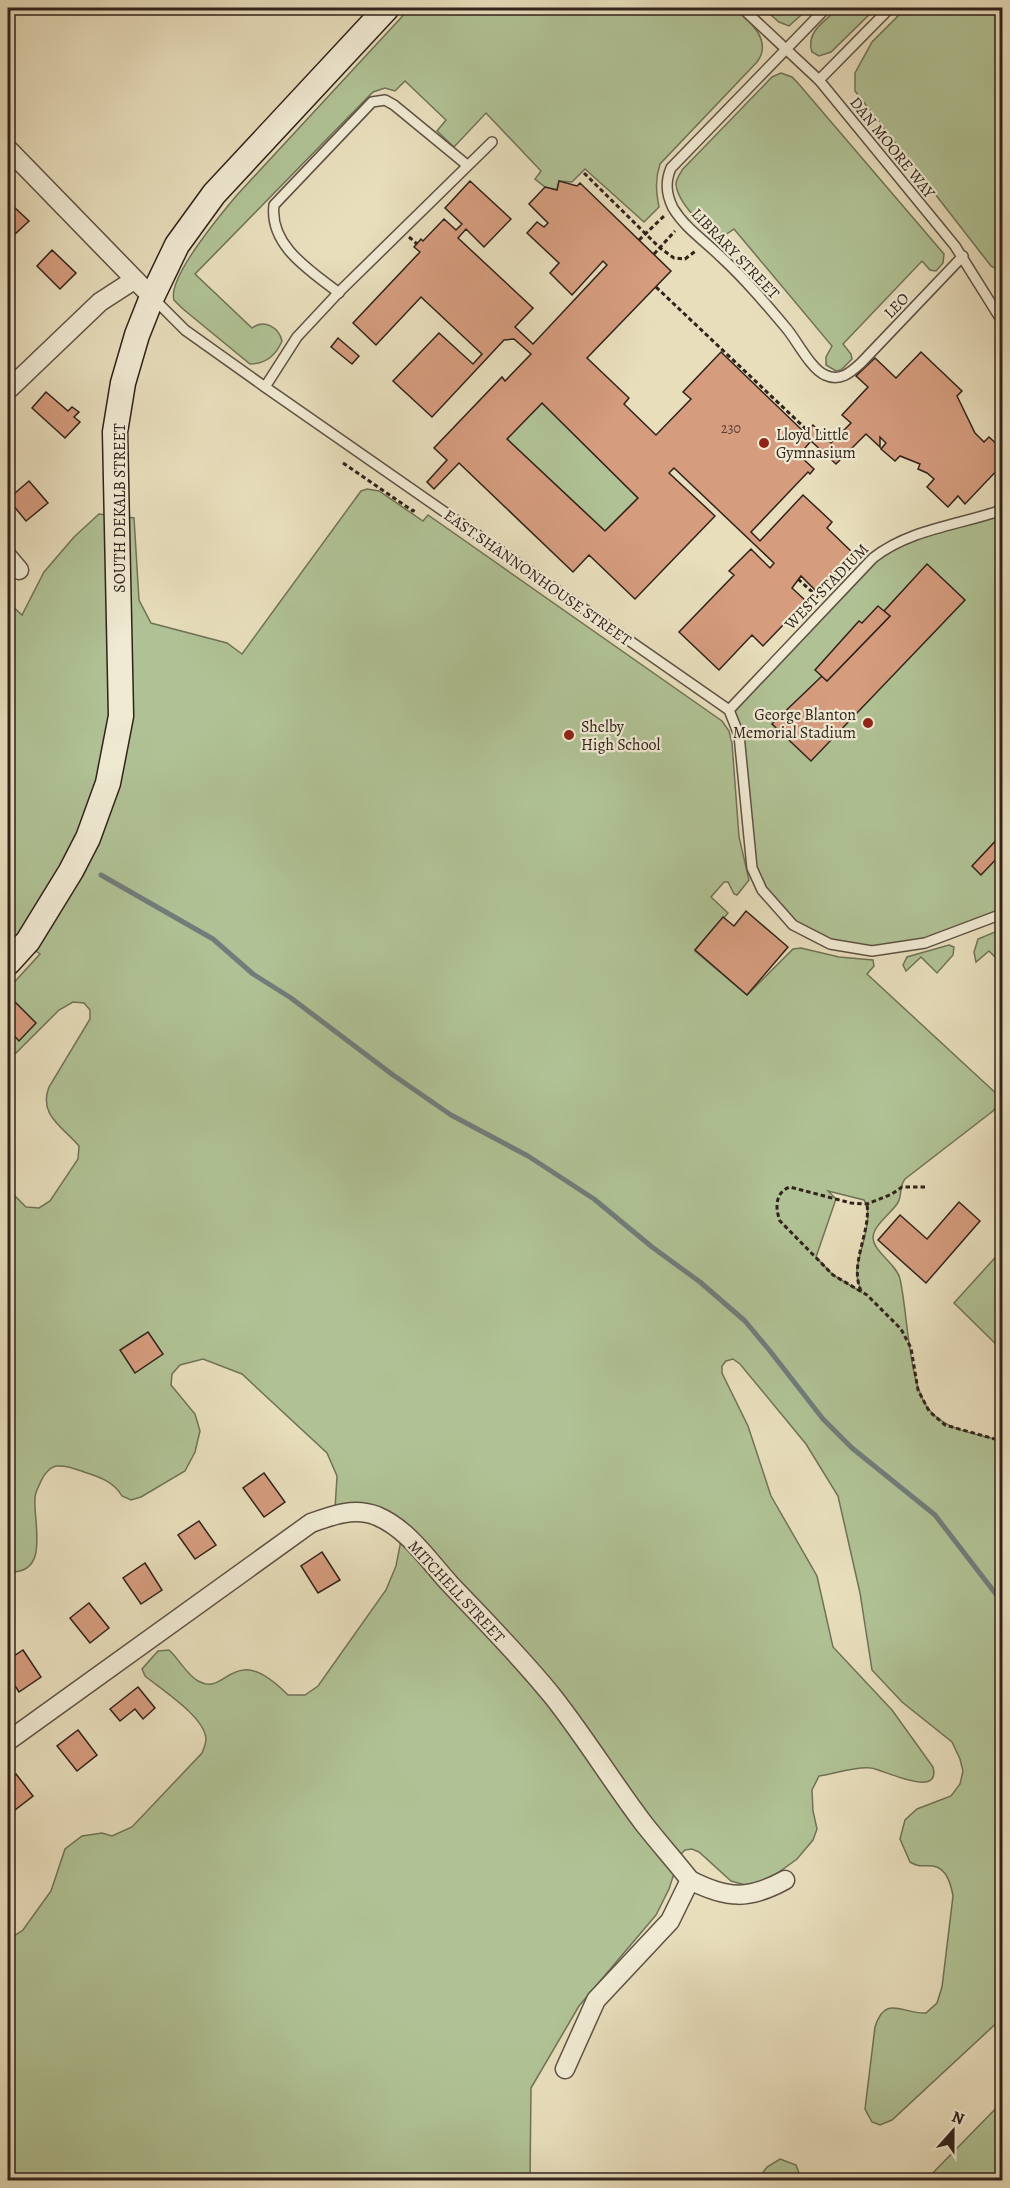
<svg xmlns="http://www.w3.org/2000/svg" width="1010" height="2188" font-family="Alegreya,serif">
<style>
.green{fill:#b0c295;stroke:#707258;stroke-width:1.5;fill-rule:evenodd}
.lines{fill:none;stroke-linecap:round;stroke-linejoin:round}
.stream{stroke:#717d7b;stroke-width:5}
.building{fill:#d59c7e;stroke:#31221c;stroke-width:1.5;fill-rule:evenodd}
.service-casing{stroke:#5f5144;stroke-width:12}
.minor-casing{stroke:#5f5144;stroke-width:21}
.secondary-casing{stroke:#31221c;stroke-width:27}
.path{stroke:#31221c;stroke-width:3;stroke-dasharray:4.5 3;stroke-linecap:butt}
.service{stroke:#f0ead3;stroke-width:9}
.minor{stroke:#f0ead3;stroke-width:18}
.secondary{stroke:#f0ead3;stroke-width:24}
.poi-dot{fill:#8f2418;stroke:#f0ead3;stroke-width:2}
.labels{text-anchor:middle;stroke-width:4.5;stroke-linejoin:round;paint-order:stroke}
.number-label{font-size:14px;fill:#5a4034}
.street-label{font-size:16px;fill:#31221c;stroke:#f0ead3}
.poi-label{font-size:16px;fill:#31221c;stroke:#f0ead3;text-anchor:start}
</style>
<rect width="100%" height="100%" fill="#e8debc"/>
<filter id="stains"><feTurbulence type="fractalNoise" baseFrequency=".00333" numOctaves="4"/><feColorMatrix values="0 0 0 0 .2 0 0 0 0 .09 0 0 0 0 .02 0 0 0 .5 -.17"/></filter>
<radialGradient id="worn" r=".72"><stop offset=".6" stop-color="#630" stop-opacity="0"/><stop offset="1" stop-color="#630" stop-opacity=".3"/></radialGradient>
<g class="green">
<path d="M 410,8 L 734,8 C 750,21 773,41 757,62 L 660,164 C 655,179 656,191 659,207 L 644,222 L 585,169 L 572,182 L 559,181 L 557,190 L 545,187 L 535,179 L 541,171 L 486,113 L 454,147 L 437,131 L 446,120 L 405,81 L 395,91 L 385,88 L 373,92 L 195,274 L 252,328 C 264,319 279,327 282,341 C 276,355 265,364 250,364 L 183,309 L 174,300 C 167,278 221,214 237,195 Z"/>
<path d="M 763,8 L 809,8 L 789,26 L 779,22 Z"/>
<path d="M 839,8 L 876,8 L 831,52 L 819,56 L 812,52 C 805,32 826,20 839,8 Z"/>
<path d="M 906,8 L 1002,8 L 1002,272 L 991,266 L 855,91 L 855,73 L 872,42 Z"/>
<path d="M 781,73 L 792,77 L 797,82 L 944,254 L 943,263 L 936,271 L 930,270 L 922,261 L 843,344 L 851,354 L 852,359 L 841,370 L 836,371 L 826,365 L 826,357 L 832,346 L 734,229 L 721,238 C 706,232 676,201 676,183 C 677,178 680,174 682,170 L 772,77 Z"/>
<path d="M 542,403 L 638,498 L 605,531 L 507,439 Z"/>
<path d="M 367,489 L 379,491 L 423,521 L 428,515 L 722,721 L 729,731 L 732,743 L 739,837 L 749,880 L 737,895 L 734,894 L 728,882 L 724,882 L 711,897 L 728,913 L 695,951 L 747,995 L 793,949 L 801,948 L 839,957 L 873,960 L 874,966 L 867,974 L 1000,1097 L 1000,1102 L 993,1111 L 905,1179 C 898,1188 903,1196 897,1204 C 891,1213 874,1225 873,1237 C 873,1252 897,1264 900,1279 C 908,1313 908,1388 931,1412 C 948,1431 978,1434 1002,1441 L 1002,2018 L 892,2120 L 880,2125 L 872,2122 L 865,2109 L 875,2027 C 885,1994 902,2014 926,2013 L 937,2003 L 942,1987 L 953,1896 C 951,1885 947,1868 933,1866 C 922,1865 920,1868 910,1862 L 900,1839 L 905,1820 L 917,1809 L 951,1796 L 960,1784 L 963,1771 L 960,1759 L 952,1742 L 902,1702 L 872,1670 L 860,1593 L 838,1496 L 806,1444 L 740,1364 L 733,1359 L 726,1361 L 722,1366 L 722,1373 L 748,1426 L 771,1496 L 817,1576 L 833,1647 L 892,1710 L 933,1767 C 942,1800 882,1769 871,1768 C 857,1766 833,1774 819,1776 L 812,1790 L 813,1811 L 817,1829 L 813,1840 L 797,1859 L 768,1880 L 745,1885 L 731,1881 L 699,1852 L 692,1849 L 685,1850 L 680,1855 L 669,1889 L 656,1915 L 579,2006 L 531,2088 L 530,2180 L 8,2180 L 8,1940 L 23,1930 L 51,1891 L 65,1849 L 82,1836 L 102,1833 L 112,1836 L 132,1827 L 202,1753 C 204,1748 206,1744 206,1739 C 205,1717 162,1690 145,1676 L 142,1669 L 158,1651 L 169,1650 C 179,1659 187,1675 198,1681 C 218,1692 225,1671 244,1670 C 260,1668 278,1685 288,1695 L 305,1695 L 318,1686 L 386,1590 L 396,1566 L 403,1530 L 335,1509 L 337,1476 L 327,1453 L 242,1374 L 203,1359 L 180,1365 L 172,1374 L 171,1385 L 195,1414 L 200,1431 L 195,1452 L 185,1471 L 141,1497 L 131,1500 L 122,1496 C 114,1482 100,1477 84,1472 C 76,1469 67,1465 57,1466 C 50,1467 44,1474 41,1481 C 39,1486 35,1492 35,1498 C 33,1523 51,1575 8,1572 L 8,1189 L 26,1207 L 39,1208 L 50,1201 L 78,1159 L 79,1146 C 63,1127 38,1115 49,1087 L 90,1019 L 90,1010 L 84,1003 L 73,1002 L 59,1010 L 8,1061 L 8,989 L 40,954 L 8,931 L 8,602 L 22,615 L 44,572 L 74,537 L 99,514 L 134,518 L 139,600 L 151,623 L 227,643 L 242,654 L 361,491 ZM 828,1191 L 864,1200 C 875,1215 859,1251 857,1269 C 856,1278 859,1284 861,1292 L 833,1275 L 816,1257 L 836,1199 Z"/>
<path d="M 1002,510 L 1002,914 L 925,943 L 872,951 L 830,944 L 793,925 L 776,908 L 752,868 L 739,735 L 729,710 L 888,546 Z"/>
<path d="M 1002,929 L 1002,964 L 989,951 L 976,962 L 974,952 L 978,939 Z"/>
<path d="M 949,945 L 954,947 L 953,955 L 937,973 L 921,957 L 906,971 L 903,965 L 907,957 Z"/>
<path d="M 1002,1250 L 1002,1350 L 954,1303 Z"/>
<path d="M 1002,2102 L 1002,2180 L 926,2180 Z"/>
<path d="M 780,2159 L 796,2165 L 799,2173 L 797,2180 L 757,2180 L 767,2167 Z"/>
</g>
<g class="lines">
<path class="stream" d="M 101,875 L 213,939 L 253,974 L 291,998 L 393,1075 L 451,1115 L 528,1156 L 594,1199 L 652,1247 L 700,1282 L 745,1321 L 770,1351 L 823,1419 L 852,1448 L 935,1515 L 1002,1602"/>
</g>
<g class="building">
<path d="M 470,181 L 511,219 L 484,247 L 466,229 L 458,238 L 533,308 L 515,327 L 533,344 L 607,265 L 603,261 L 572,295 L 550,273 L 559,263 L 527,233 L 537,222 L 544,227 L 548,223 L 529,204 L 545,187 L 557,190 L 559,181 L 577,186 L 580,183 L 671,271 L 587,358 L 629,398 L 624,404 L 656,435 L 691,399 L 683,392 L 721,352 L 805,433 L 813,425 L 831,443 L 851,423 L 842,415 L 868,387 L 856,376 L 875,358 L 896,378 L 921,352 L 962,391 L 957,396 L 975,433 L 984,442 L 989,437 L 1002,449 L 1002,465 L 965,504 L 958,496 L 948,507 L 927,487 L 934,479 L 927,473 L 918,469 L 920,464 L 900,456 L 895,461 L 881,449 L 886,443 L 880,437 L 880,447 L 866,434 L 836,464 L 811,441 L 799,455 L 814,469 L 810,474 L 808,472 L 751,532 L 760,541 L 803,495 L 832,522 L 827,528 L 855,555 L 818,593 L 801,576 L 792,588 L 806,601 L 763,646 L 752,635 L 719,670 L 679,632 L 734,575 L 729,571 L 751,549 L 770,568 L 774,563 L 674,468 L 669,473 L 715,516 L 635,599 L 589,555 L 573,572 L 459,463 L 434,489 L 427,482 L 447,460 L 434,448 L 502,377 L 505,381 L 531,354 L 514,339 L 504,340 L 432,417 L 393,381 L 439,333 L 473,364 L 482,354 L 421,297 L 376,345 L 353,323 L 420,252 L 414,247 L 421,239 L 423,241 L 444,219 L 456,230 L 462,224 L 445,208 ZM 542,403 L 638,498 L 605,531 L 507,439 Z"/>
<path d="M 14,207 L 29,221 L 13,236 L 8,231 L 8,213 Z"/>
<path d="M 52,250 L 76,273 L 60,289 L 37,266 Z"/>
<path d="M 338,338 L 359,356 L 352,364 L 331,347 Z"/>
<path d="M 46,392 L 68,411 L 72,407 L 79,412 L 74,417 L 80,422 L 65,438 L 32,408 Z"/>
<path d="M 29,481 L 48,503 L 26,521 L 8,499 Z"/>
<path d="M 927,564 L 965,600 L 811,761 L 772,724 L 822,676 L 827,681 L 890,616 L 884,611 Z"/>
<path d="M 878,606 L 890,616 L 827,681 L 815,670 L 859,621 L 862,623 Z"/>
<path d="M 1002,834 L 1002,853 L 981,875 L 972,866 Z"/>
<path d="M 746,911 L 788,947 L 747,995 L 695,950 L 723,917 L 734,926 Z"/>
<path d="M 14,1001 L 36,1023 L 19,1041 L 8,1029 L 8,1007 Z"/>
<path d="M 959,1202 L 980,1221 L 926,1283 L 878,1240 L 900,1215 L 927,1239 Z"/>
<path d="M 148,1332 L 163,1354 L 135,1373 L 120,1350 Z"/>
<path d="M 264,1473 L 285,1502 L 264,1517 L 243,1488 Z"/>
<path d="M 199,1521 L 216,1545 L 195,1559 L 178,1535 Z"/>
<path d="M 322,1552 L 340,1580 L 318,1593 L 301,1566 Z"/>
<path d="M 145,1563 L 162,1590 L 141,1604 L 123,1578 Z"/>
<path d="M 89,1603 L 109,1628 L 90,1643 L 70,1618 Z"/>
<path d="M 23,1650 L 41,1677 L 19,1692 L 8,1675 L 8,1660 Z"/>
<path d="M 138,1687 L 155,1708 L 143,1719 L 135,1709 L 120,1721 L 110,1709 Z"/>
<path d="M 78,1730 L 97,1755 L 77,1771 L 57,1746 Z"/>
<path d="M 16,1774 L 33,1796 L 15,1810 L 8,1801 L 8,1780 Z"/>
</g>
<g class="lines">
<g class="service-casing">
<g id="service">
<path d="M 742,8 L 819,80 L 955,246 L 1002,321"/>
<path d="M 826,8 L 671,168 C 665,182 666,194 673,208 C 685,228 705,241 721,257 C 745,279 766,304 787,329 C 797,341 811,369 825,375 C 840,382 850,373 861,363 L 963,256"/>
<path d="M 819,80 L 890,8"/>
<path d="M 339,293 C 311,271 269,246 274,205 L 372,102 L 385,100 L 394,105 L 467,165"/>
<path d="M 154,299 L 185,330 L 265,387 L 729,710 L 739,735 L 752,868 L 762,890 L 793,925 L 830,944 L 872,951 L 925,943 L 1002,914"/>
<path d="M 265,387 L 297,337 L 339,292 L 492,142"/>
<path d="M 729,710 L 873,558 C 910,529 959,525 1002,510"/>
</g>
</g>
<g class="minor-casing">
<g id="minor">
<path d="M 8,149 L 152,297"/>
<path d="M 8,390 L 100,302 L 134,280"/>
<path d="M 8,557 L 19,570"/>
<path d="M 8,1741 L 311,1523 C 333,1515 354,1507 377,1516 C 408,1529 429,1561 450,1584 C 485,1621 522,1658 554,1698 C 586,1739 613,1783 644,1824 C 659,1843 675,1861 690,1880 L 670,1921 L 596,2000 L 565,2069"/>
<path d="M 690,1880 C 727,1899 749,1900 785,1880"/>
</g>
</g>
<g class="secondary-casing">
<path id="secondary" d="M 8,963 L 28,941 L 71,871 L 88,838 L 108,783 L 121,716 L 115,432 L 123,383 L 137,335 L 152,297 L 177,245 L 214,194 L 387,8"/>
</g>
<g class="path">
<path d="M 584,173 L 660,248 L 674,258 L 685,259 L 697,250"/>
<path d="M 409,237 L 417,244"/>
<path d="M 639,240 L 664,216"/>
<path d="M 654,254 L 675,231"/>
<path d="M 656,287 L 807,430"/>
<path d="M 343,463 L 413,511 L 416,507"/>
<path d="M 798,579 L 819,598"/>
<path d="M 925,1187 L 902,1187 L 892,1194 L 867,1204 L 851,1203 L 790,1187 C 775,1192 775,1208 780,1221 L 833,1275 L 867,1295 L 901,1329 L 911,1348 L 918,1390 L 929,1411 L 945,1425 L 1002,1441"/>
<path d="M 861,1291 C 849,1263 871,1233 867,1204"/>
</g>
<use href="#service" class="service"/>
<use href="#minor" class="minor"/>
<use href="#secondary" class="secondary"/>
</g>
<g class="poi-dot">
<circle cx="764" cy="443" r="6"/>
<circle cx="868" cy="723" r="6"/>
<circle cx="569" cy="735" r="6"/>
</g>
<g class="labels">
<g class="number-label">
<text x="731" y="433">230</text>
</g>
<g class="street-label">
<text transform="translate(893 147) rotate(51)" y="6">DAN MOORE WAY</text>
<text transform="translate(736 253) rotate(46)" y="6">LIBRARY STREET</text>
<text transform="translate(896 305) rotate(-46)" y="6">LEO</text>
<text transform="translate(119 508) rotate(-90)" y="6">SOUTH DEKALB STREET</text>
<text transform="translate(538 577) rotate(35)" y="6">EAST SHANNONHOUSE STREET</text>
<text transform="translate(826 586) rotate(-46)" y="6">WEST STADIUM</text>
<text transform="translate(457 1591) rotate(47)" y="6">MITCHELL STREET</text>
</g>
<g class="poi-label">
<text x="776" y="440">Lloyd Little<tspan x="776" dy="18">Gymnasium</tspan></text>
<text x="856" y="720" text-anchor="end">George Blanton<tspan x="856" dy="18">Memorial Stadium</tspan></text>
<text x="581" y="732">Shelby<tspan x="581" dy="18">High School</tspan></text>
</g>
</g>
<rect width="1010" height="2188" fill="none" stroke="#e8debc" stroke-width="30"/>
<rect x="9" y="9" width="992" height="2170" fill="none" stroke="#31221c" stroke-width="3"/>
<rect x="15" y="15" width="980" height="2158" fill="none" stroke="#31221c" stroke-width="1.5"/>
<g transform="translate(953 2131) rotate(21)" stroke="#f0ead3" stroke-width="4.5" paint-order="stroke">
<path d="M0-4.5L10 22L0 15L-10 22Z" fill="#31221c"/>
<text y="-9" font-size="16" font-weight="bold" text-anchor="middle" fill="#31221c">N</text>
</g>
<rect width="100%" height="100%" filter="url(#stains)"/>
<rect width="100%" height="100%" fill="url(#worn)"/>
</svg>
